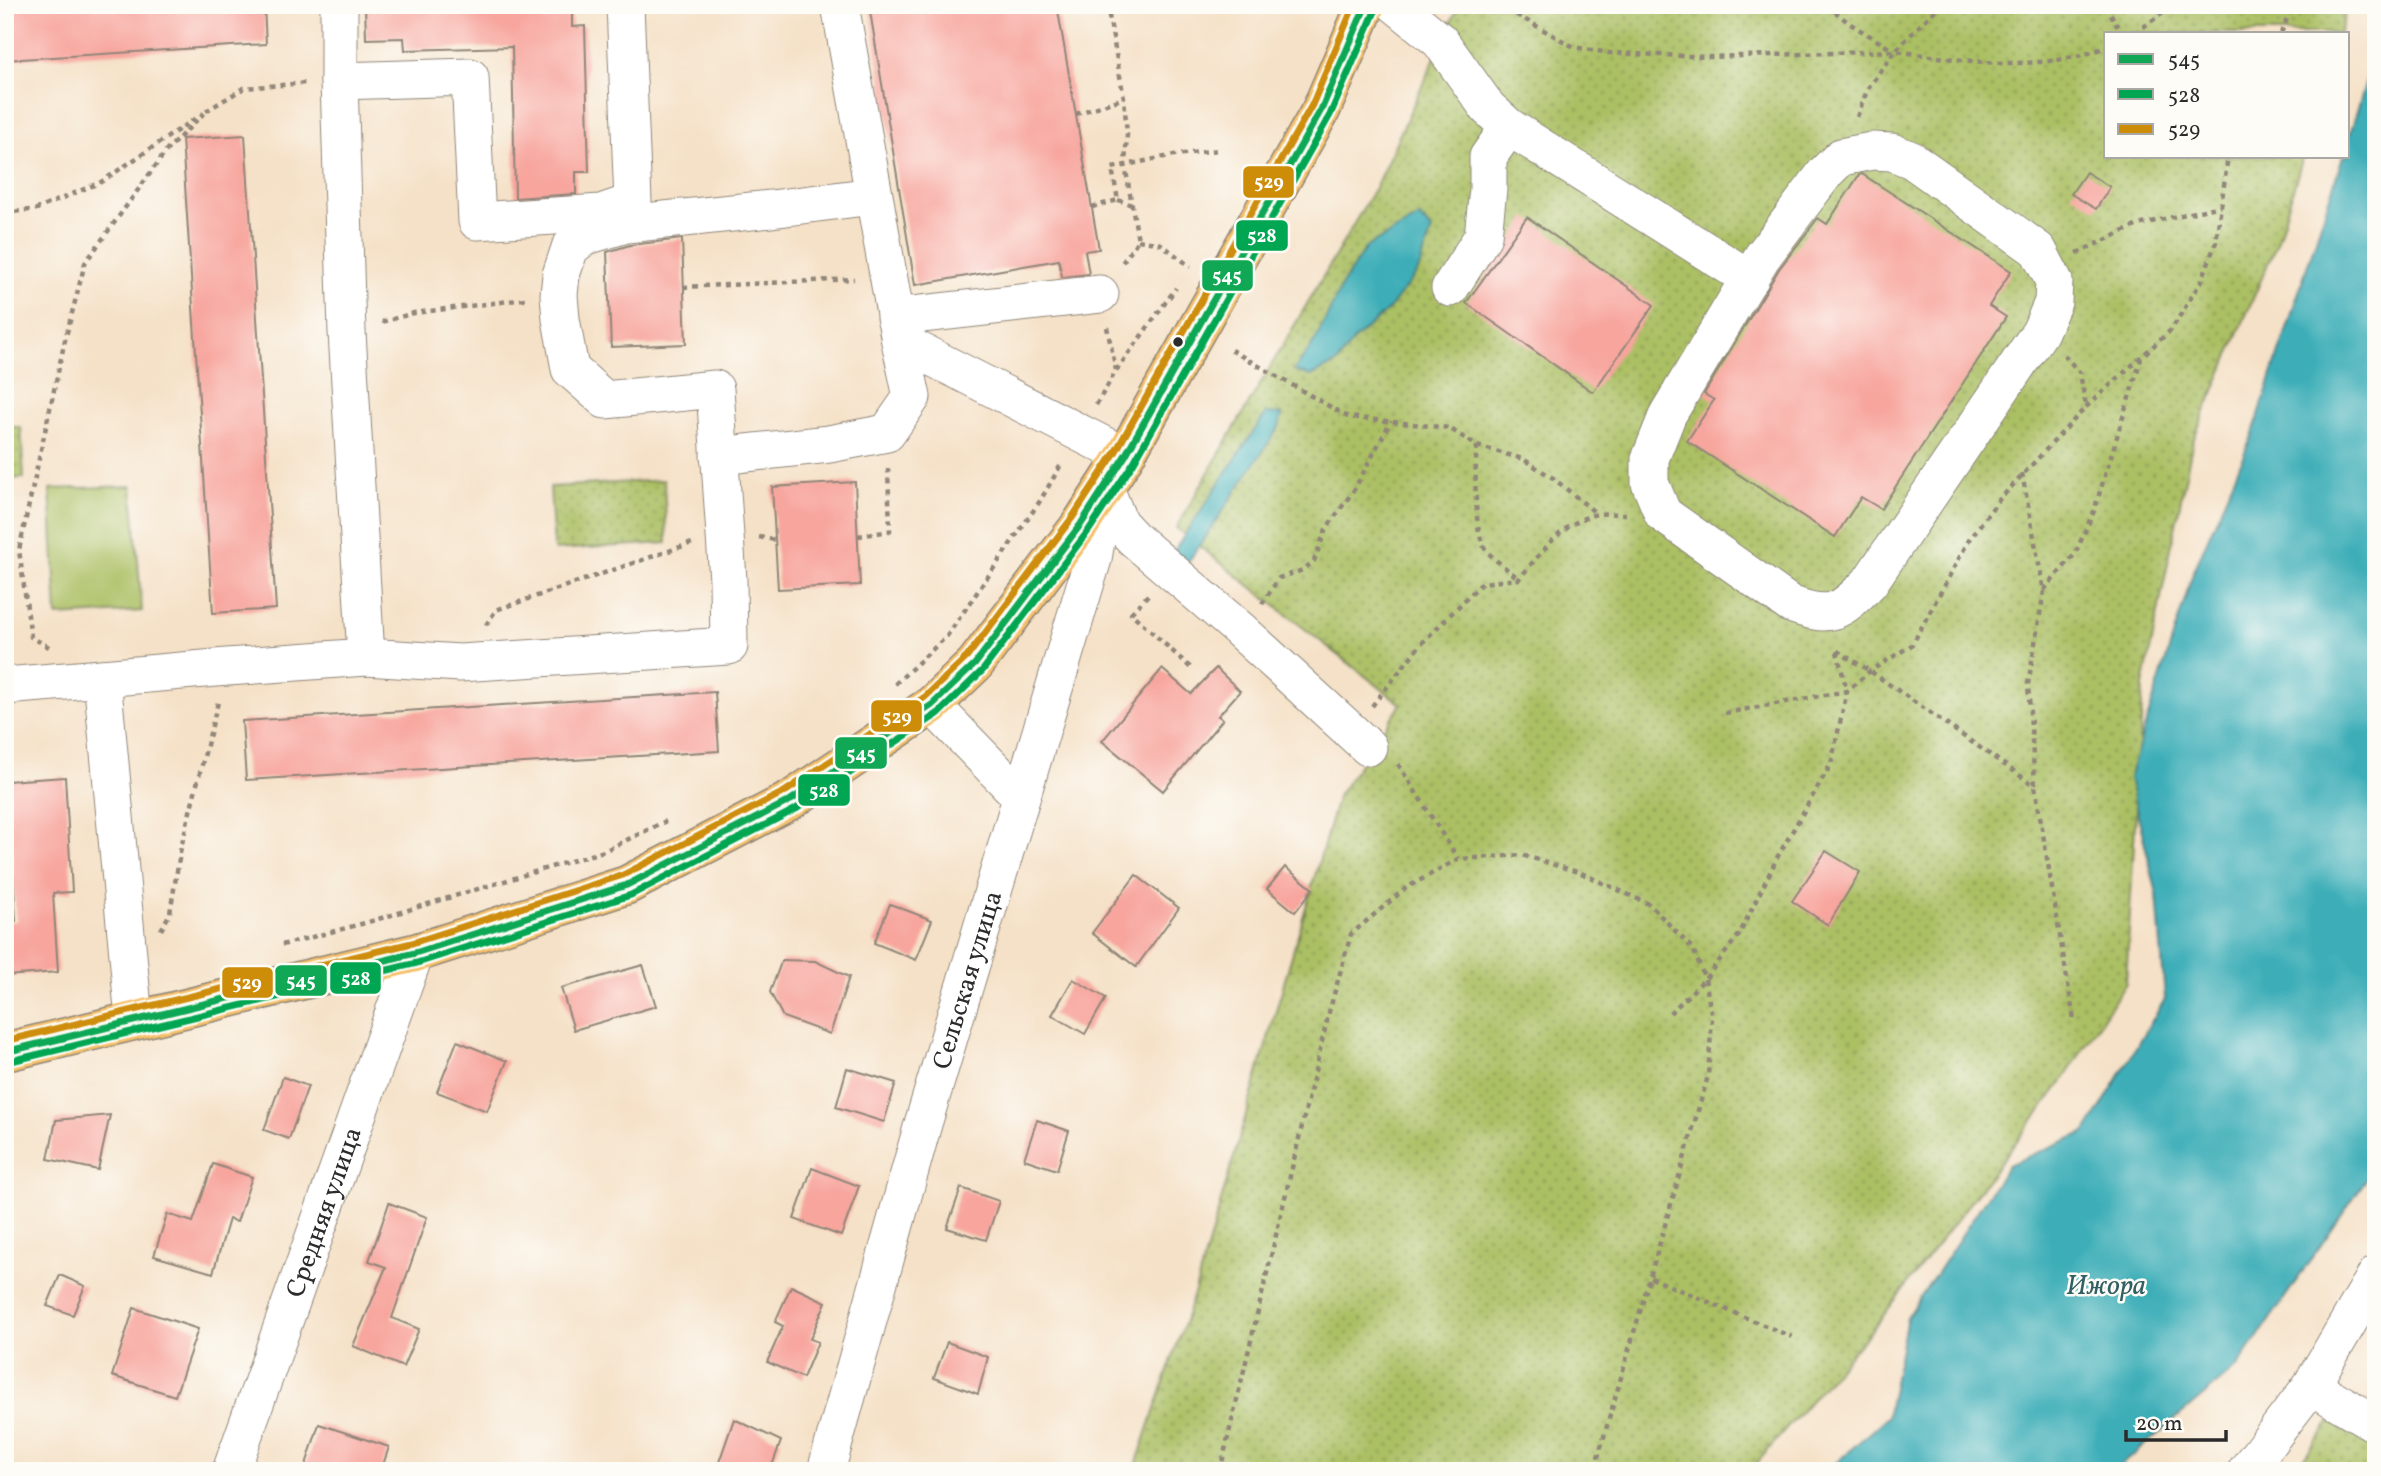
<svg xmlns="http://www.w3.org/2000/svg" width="2381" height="1476" font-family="Vollkorn,serif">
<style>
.grass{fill:#abbf63;stroke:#6b7547;stroke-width:2}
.park{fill:url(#park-dots);stroke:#6b7547;stroke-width:2}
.water{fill:#3daeb8;stroke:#346c72;stroke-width:2}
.building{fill:#f7a59d}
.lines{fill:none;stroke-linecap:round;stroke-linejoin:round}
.minor-casing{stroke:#908679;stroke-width:39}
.major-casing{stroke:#908679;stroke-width:41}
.path{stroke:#908679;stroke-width:4.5;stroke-dasharray:5 5;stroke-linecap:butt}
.minor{stroke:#fff;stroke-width:37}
.major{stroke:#f6c06b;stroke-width:38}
.bus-1-casing{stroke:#fdfcf7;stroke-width:12}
.bus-2-casing{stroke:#fdfcf7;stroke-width:12}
.bus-3-casing{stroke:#fdfcf7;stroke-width:12}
.bus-1{stroke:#10a855;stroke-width:7}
.bus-2{stroke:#00a651;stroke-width:7}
.bus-3{stroke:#ce8d09;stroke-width:7}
.bus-dot{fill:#2b2b2b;stroke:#fdfcf7;stroke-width:2.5}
.labels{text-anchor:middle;stroke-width:5;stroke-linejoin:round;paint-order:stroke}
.street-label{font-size:26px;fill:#2b2b2b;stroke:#fdfcf7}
.water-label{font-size:28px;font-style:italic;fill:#325f63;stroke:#fdfcf7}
.line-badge{stroke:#fdfcf7;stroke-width:2.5}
.badge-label{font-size:19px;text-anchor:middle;font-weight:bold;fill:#fff}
</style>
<defs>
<pattern id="park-dots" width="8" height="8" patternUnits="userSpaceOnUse" patternTransform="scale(1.75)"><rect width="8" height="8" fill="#abbf63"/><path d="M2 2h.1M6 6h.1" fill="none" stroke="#8b9b52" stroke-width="1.8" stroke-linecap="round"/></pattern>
</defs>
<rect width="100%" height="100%" fill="#fdfcf7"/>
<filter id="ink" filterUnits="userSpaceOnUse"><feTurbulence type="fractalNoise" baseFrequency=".0143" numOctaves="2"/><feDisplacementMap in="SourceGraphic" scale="14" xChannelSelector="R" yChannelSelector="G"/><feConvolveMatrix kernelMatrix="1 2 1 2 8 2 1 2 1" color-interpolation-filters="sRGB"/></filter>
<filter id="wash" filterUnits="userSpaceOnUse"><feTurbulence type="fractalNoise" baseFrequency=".00686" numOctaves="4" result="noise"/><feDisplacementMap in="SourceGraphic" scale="28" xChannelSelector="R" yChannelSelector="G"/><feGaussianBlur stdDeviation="1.57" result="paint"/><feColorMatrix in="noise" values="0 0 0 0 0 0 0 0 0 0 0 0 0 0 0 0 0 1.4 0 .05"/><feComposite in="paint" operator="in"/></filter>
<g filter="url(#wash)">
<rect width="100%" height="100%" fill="#f5e1c7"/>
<path class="grass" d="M 132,486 L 142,611 L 57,616 L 50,489 Z"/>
<g class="park">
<path d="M 1459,5 L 2348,5 L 2340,33 L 2106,33 L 2106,156 L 2303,156 L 2278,240 L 2193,440 L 2143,686 L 2126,983 L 2062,1082 L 1879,1321 L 1750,1471 L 1134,1471 L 1195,1291 L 1338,796 L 1401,704 L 1176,528 L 1376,186 Z"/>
<path d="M 5,427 L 21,427 L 24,478 L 5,479 Z"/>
<path d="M 664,480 L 667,543 L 554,550 L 550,487 Z"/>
<path d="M 2331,1422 L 2376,1450 L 2376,1471 L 2293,1471 Z"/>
</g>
<g class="water">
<path d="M 2376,50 L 2376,1165 L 2237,1367 L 2114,1471 L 1827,1471 L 1887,1417 L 1907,1318 L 2008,1165 L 2086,1132 L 2165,999 L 2157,894 L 2129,778 L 2193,573 L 2252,436 L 2343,156 L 2348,156 L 2348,140 Z"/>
<path d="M 1420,217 L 1432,230 L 1418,271 L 1391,307 L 1353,341 L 1337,363 L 1311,376 L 1294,371 L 1315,341 L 1343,283 L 1366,247 Z"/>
<path d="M 1266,413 L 1282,414 L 1279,427 L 1187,564 L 1172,554 Z"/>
</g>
<g id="blocks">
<g class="building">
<path d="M 5,5 L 264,5 L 266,44 L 5,60 Z"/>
<path d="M 365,5 L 572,5 L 572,27 L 585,26 L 587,100 L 589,172 L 576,172 L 576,194 L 515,198 L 512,47 L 405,50 L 404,38 L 366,39 Z"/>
<path d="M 869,5 L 1057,5 L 1099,249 L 1085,251 L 1089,274 L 1062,277 L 1059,260 L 915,285 Z"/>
<path d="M 245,135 L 276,609 L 213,613 L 182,139 Z"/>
<path d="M 2086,172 L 2110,187 L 2096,209 L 2071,194 Z"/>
<path d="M 1862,174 L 2011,271 L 1989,306 L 2006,317 L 1881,509 L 1861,497 L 1835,537 L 1687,441 L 1714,400 L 1704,394 L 1779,269 L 1818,218 L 1827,224 L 1859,175 Z"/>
<path d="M 1527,217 L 1654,305 L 1593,392 L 1466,303 Z"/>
<path d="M 682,239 L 686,344 L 611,347 L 607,252 L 630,245 Z"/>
<path d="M 855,482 L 860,585 L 778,589 L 772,487 Z"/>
<path d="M 1216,668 L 1240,691 L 1218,716 L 1223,719 L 1163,791 L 1102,741 L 1162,669 L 1191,694 Z"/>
<path d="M 715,692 L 719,751 L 246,780 L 242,721 Z"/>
<path d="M 65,777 L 72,892 L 53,893 L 58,972 L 5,976 L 5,922 L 16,921 L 7,781 Z"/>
<path d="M 1826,851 L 1860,872 L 1828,925 L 1792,901 Z"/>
<path d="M 1285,867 L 1313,889 L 1295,912 L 1267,889 Z"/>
<path d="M 1136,875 L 1179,908 L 1136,967 L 1092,933 Z"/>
<path d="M 890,904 L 932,920 L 916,960 L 874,943 Z"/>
<path d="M 782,960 L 815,961 L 849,977 L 830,1034 L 783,1017 L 770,992 Z"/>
<path d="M 643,965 L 656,1006 L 574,1030 L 561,988 Z"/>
<path d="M 1073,979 L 1106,998 L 1085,1034 L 1052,1015 Z"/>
<path d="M 457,1041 L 507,1061 L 487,1111 L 437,1092 Z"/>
<path d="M 847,1068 L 896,1083 L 884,1122 L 836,1107 Z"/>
<path d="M 283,1077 L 308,1086 L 289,1139 L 264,1130 Z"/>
<path d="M 110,1115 L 98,1170 L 48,1159 L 56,1120 Z"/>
<path d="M 1037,1120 L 1069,1131 L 1057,1170 L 1024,1159 Z"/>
<path d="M 213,1164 L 252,1177 L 237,1222 L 229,1219 L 213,1273 L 154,1256 L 167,1214 L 193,1222 Z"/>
<path d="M 812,1168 L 859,1186 L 841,1236 L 794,1219 Z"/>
<path d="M 961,1188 L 999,1201 L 986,1240 L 947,1228 Z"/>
<path d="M 389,1203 L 427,1217 L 392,1318 L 419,1329 L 403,1367 L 353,1346 L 386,1267 L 369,1261 Z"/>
<path d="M 60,1275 L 85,1286 L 73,1315 L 47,1306 Z"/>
<path d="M 791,1286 L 826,1302 L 810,1339 L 818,1342 L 803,1378 L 767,1362 L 783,1326 L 775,1322 Z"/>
<path d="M 134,1308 L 198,1329 L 175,1396 L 112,1376 Z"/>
<path d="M 947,1342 L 988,1357 L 978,1394 L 934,1378 Z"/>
<path d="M 734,1419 L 781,1441 L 770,1471 L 732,1471 L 718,1465 Z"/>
<path d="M 319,1424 L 389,1447 L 381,1471 L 304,1471 Z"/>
</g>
</g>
</g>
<g filter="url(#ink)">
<use href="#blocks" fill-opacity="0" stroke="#908679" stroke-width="2"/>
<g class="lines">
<g class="minor-casing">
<g id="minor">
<path d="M 339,5 L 339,81 L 470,77 L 477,221 L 601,213 L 633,202 L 625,5"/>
<path d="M 840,5 L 900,341 L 1125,456"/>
<path d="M 1396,5 L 1440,41 L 1488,108 L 1509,127 L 1750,279"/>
<path d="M 339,81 L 347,332 L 366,657"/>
<path d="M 1872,151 L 1892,152 L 1912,160 L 2038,250 L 2054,281 L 2053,302 L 2040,332 L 1869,583 C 1839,613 1831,619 1790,604 L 1663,514 L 1650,483 L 1650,459 L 1668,414 L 1762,257 L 1826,172 L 1841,157 Z"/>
<path d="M 1450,288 L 1483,236 L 1488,189 L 1488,157 L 1509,127"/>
<path d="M 895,317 L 1100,294"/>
<path d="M 719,456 L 829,444 L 887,433 L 912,397 L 900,341"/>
<path d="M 1105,488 L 1119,523 L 1133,538 L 1239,629 L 1368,747"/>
<path d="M 102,678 L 227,667 L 366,657 L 460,663 L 729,646 L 728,580 L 715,389 L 605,400 L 570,369 L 561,319 L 559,295 L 561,275 L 570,248 L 586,236 L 626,224 L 771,209 L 873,196"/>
<path d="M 5,686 L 102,678 L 134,1019"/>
<path d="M 932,705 L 1021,797"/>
<path d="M 2311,1386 L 2376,1424"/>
<path id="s1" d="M 231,1471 L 415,953"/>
<path id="s2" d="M 826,1471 L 923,1124 L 1093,559 L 1105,488"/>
<path d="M 2246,1471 L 2311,1386 L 2376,1275"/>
</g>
</g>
<g class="major-casing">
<path id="major" d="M 5,1052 L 415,953 L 627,885 L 791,800 L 932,705 L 975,664 L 1081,524 L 1125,456 L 1321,110 L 1366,5"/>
</g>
<g class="path">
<path d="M 1107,5 L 1124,98 L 1127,134 L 1125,165 L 1138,240 L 1120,266"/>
<path d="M 1499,5 L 1574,47 L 1609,53 L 1710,57 L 1895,51 L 1940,5"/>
<path d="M 1827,5 L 1849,23 L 1894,51"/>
<path d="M 2106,5 L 2121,33"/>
<path d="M 2135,33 L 2174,5"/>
<path d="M 2281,33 L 2293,5"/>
<path d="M 206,111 L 244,88 L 306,83"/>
<path d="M 1076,114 L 1124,98"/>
<path d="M 1857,117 L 1868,88 L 1895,51 C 1968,61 2036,74 2106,47"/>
<path d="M 1118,200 L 1132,205"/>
<path d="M 1092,207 L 1118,200 L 1112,168 L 1174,155 L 1219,150"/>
<path d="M 5,213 L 37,209 L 101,182 L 199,116"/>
<path d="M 1138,240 L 1161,244 L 1191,267"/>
<path d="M 2077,253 L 2138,225 L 2221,206"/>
<path d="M 683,287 L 854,279"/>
<path d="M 382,322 L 414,313 L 525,299"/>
<path d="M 1107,327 L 1116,370"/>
<path d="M 1231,350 L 1348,417 L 1449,428 L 1477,446 L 1523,459 L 1553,478 L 1597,514"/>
<path d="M 2064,355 L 2080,373 L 2086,406"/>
<path d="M 1096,405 L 1116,371 L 1176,288"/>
<path d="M 1477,446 C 1475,468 1473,534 1486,550 C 1495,561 1509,570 1519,579"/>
<path d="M 2022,473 L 2044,591 L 2028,684 L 2035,785"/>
<path d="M 858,536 L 890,531 L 888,467"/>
<path d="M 759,537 L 775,540"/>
<path d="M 2044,590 L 2075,554 L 2094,511 L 2141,359"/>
<path d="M 1148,595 L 1131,613 L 1192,669"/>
<path d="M 1262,604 L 1279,578 L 1303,570 L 1314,561 L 1326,529 L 1354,490 L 1391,421"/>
<path d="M 486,625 L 496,610 L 692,543"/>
<path d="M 49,647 L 31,637 L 19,550 L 65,340 L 85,263 L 167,150 L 206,111"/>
<path d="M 1837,651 L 1870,671 L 2035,786 L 2074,1020"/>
<path d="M 895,684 L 947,636 L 1040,501 L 1062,463"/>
<path d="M 1372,706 L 1421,644 L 1482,583 L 1519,579 C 1540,554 1564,520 1598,514 C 1607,513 1617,514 1626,514"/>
<path d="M 1725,713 L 1847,691 L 1837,652"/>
<path d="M 1398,764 L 1458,859"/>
<path d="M 161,930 L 170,913 L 181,847 L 218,702"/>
<path d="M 282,945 L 365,923 L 604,851 L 666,821"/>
<path d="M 1670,1013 L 1705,979 L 1739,935 L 1778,856 L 1831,764 L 1847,691 L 1870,671 L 1912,645 L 1969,540 L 1997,502 L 2086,407 L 2171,330 L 2202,280 L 2216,242 L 2228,156"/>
<path d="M 1651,1278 L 1792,1337"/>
<path d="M 1220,1471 L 1329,1012 L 1351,934 L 1406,888 L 1458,859 L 1522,855 L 1581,873 L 1649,904 L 1693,949 L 1705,979 L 1712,1018 L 1708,1076 L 1594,1471"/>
</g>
<use href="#minor" class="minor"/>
<use href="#major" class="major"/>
<g class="bus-1-casing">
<path id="bus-1" d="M 5,1052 L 415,953 L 627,885 L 791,800 L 932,705 L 975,664 L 1081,524 L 1125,456 L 1321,110 L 1366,5"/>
</g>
<g class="bus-2-casing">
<path id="bus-2" d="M 7,1062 L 417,963 L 631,895 L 796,809 L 939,713 L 983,670 L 1089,530 L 1134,462 L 1330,115 L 1376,9"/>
</g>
<g class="bus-3-casing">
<path id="bus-3" d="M 5,1041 L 412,943 L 623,875 L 786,791 L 925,697 L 967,657 L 1072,518 L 1116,451 L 1312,105 L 1354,5"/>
</g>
<use href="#bus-1" class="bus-1"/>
<use href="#bus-2" class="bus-2"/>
<use href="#bus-3" class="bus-3"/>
</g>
</g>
<circle class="bus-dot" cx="1178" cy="342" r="6"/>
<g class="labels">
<g class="street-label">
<text dy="9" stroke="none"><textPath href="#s2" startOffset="511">Сельская улица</textPath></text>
<text dy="9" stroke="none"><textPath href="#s1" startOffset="275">Средняя улица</textPath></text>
</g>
<g class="water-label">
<text x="2106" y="1294">Ижора</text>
</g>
</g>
<g class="line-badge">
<rect x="1242" y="165" width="53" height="34" rx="7" fill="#ce8d09"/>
<rect x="1235" y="219" width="54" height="33" rx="7" fill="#00a651"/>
<rect x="1201" y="259" width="53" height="33" rx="7" fill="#10a855"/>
<rect x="870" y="699" width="53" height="34" rx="7" fill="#ce8d09"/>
<rect x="834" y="736" width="54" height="34" rx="7" fill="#10a855"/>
<rect x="797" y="773" width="54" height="34" rx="7" fill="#00a651"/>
<rect x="329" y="961" width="53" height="34" rx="7" fill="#00a651"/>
<rect x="274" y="964" width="54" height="33" rx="7" fill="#10a855"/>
<rect x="221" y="966" width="53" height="33" rx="7" fill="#ce8d09"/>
</g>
<g class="badge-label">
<text x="1269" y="188">529</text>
<text x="1262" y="242">528</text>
<text x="1227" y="282">545</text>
<text x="897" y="723">529</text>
<text x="861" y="760">545</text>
<text x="824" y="797">528</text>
<text x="356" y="985">528</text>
<text x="301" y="987">545</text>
<text x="247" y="989">529</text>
</g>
<rect width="2381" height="1476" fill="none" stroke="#fdfcf7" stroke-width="28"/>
<rect x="2104" y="32" width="245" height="126" fill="#fdfcf7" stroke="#a9a8a5" stroke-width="2"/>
<rect x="2118" y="54" width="35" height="10" fill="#10a855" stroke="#a9a8a5" stroke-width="2"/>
<text x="2168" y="66" font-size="21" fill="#2b2b2b">545</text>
<rect x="2118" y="89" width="35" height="10" fill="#00a651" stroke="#a9a8a5" stroke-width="2"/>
<text x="2168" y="102" font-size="21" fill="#2b2b2b">528</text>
<rect x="2118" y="124" width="35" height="10" fill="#ce8d09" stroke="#a9a8a5" stroke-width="2"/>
<text x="2168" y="136" font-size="21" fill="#2b2b2b">529</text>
<path d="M2126 1430v10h100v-10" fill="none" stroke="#2b2b2b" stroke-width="3.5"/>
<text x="2136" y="1430" font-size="21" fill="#2b2b2b" stroke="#fdfcf7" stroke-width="5" paint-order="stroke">20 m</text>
</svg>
